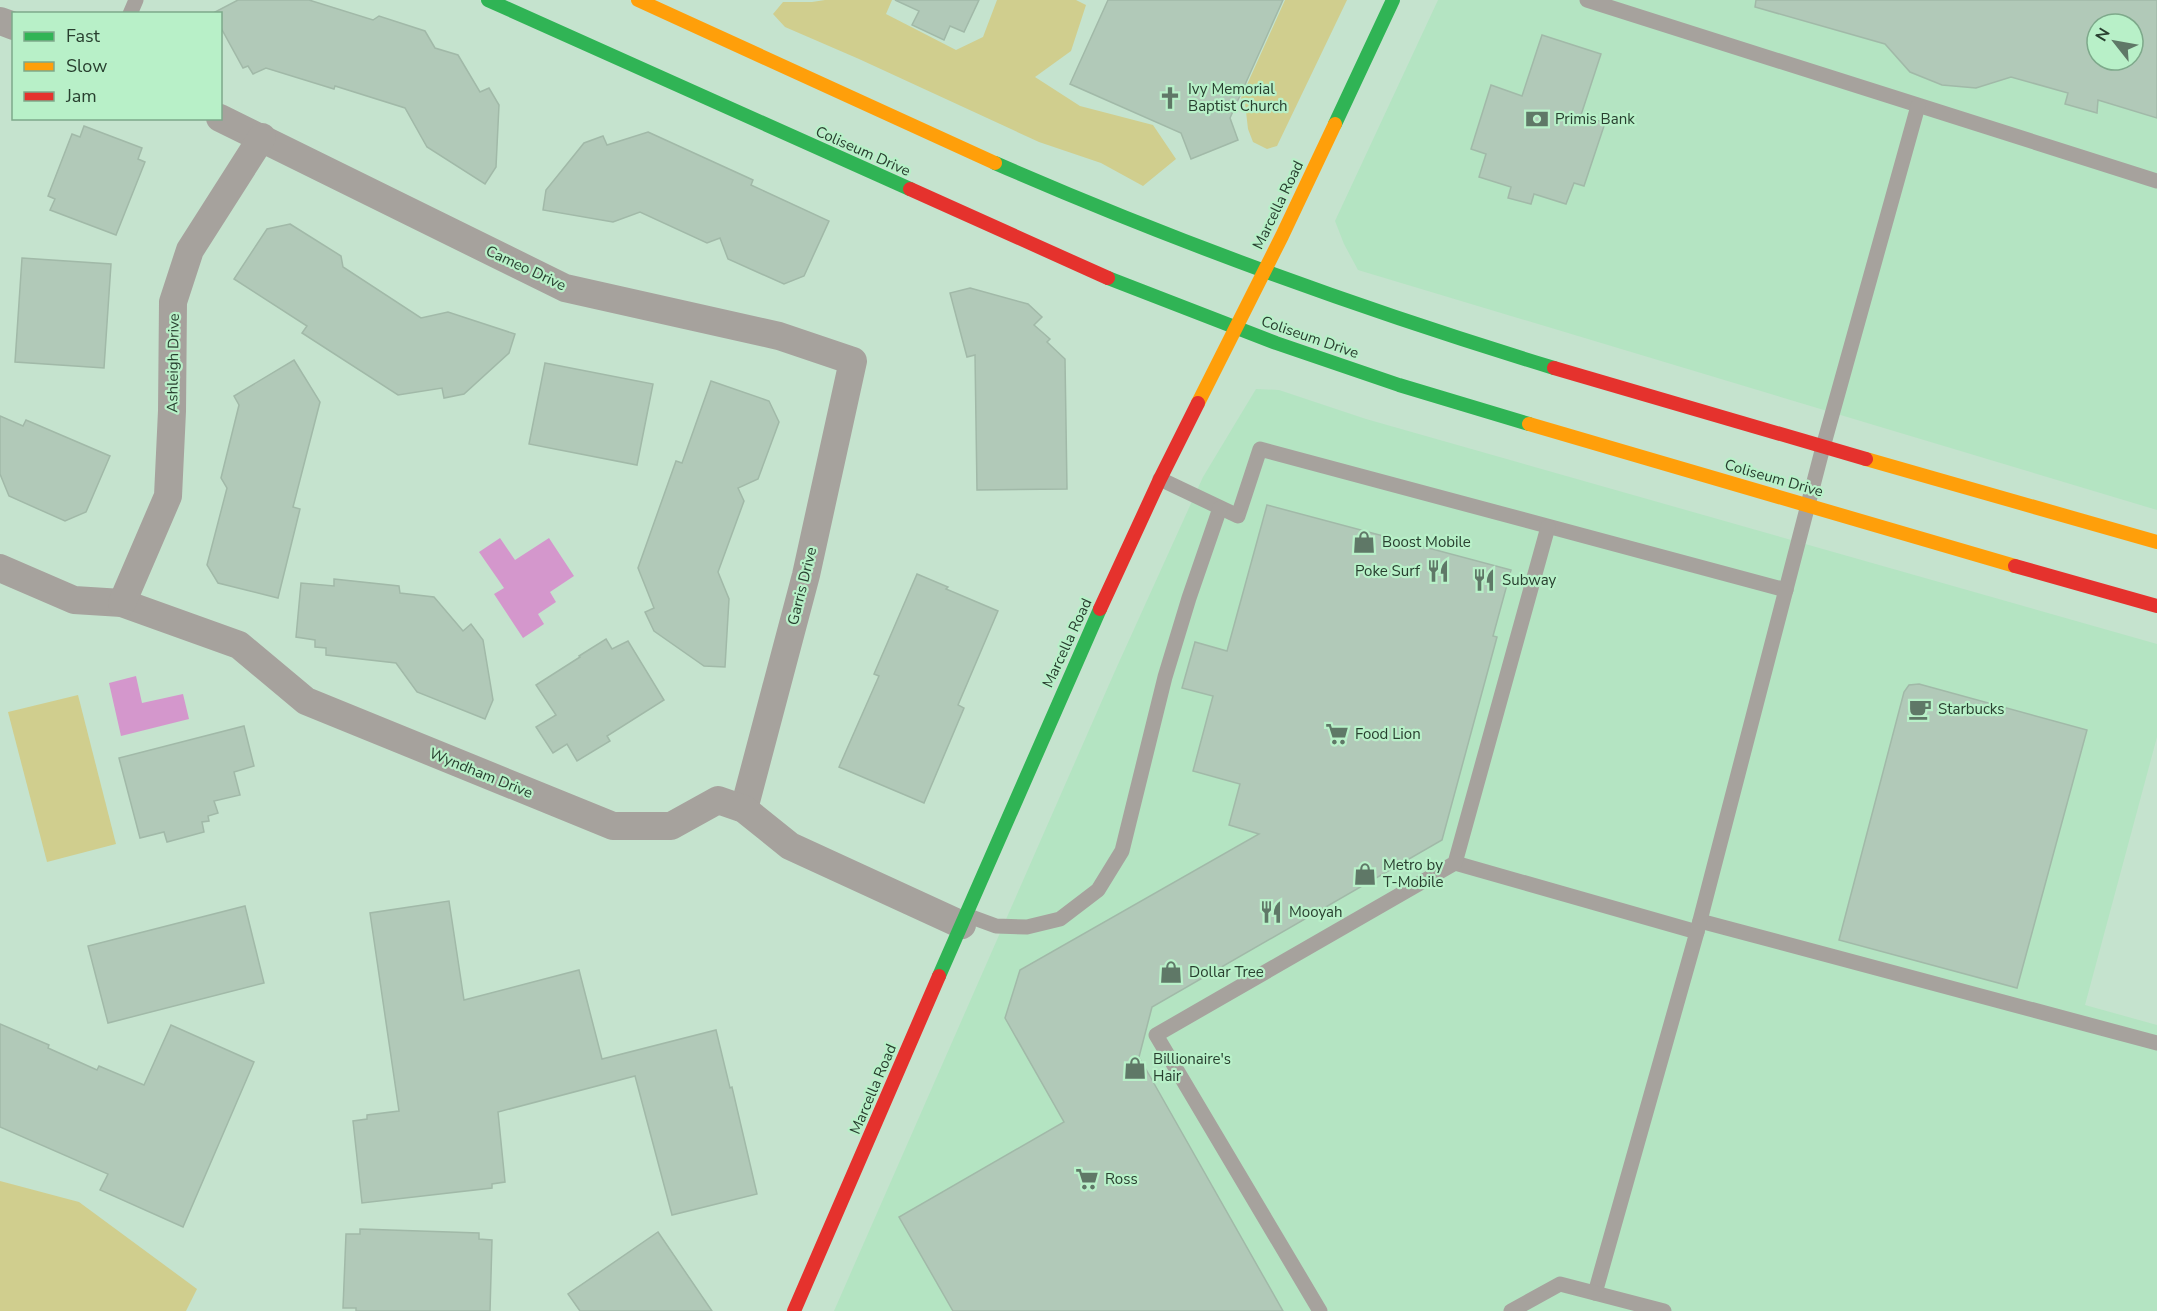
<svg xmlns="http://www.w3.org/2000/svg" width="2157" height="1311" font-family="'Nunito Sans',sans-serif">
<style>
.built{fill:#b4e4c2;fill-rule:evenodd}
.green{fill:#d0ce8e}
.water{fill:#d497cc}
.building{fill:#b1c9b8;stroke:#a1b9a8;stroke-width:1.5;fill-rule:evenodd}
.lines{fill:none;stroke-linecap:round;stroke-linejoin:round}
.lane{stroke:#a6a29d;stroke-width:15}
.street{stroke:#a6a29d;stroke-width:28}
.fast{stroke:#30b455;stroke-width:14}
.slow{stroke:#ff9f0a;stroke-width:14}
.jam{stroke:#e5322d;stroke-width:14}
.labels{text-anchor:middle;stroke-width:4.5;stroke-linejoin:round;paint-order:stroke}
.poi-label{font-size:15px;fill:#283f2f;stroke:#b8f0c8;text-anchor:start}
.street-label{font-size:15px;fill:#283f2f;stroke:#b8f0c8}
</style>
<rect width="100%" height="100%" fill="#c5e3ce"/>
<g class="built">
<path d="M 1438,0 L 2157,0 L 2157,510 L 1358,270 L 1344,244 L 1335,221 ZM 2097,24 L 2133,24 L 2133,60 L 2097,60 Z"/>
<path d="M 1256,389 L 1279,390 L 1366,419 L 2157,644 L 2157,737 L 2085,1005 L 2157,1025 L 2157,1311 L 834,1311 L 1115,671 L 1203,477 Z"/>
</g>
<g class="green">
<path d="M 825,0 L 892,0 L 886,14 L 956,50 L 983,37 L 997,0 L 1076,0 L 1086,5 L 1071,51 L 1035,77 L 1080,106 L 1153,125 L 1176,159 L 1143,186 L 1101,163 L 1039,142 L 859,59 L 785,27 L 773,14 L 783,2 L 812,2 Z"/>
<path d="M 1285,0 L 1347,0 L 1277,146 L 1267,149 L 1253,142 L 1248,129 L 1245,103 L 1241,98 Z"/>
<path d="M 78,695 L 116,844 L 47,862 L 8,712 Z"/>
<path d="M 0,1181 L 79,1202 L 197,1289 L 186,1311 L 0,1311 Z"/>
</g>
<g class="water">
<path d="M 500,538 L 515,560 L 549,538 L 574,576 L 550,592 L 556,602 L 538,614 L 544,624 L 523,638 L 494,594 L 504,588 L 479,552 Z"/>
<path d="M 136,676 L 142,703 L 183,694 L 189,719 L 121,736 L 109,683 Z"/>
</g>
<g class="building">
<path d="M 238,0 L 309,0 L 373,20 L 379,16 L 425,31 L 435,48 L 458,55 L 480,92 L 489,88 L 499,105 L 496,167 L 485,184 L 427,147 L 405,108 L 335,86 L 334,89 L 266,68 L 253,74 L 248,66 L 243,68 L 220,26 L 220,14 L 213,13 Z"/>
<path d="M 895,0 L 979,0 L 964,32 L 950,26 L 944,40 L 912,25 L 919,11 Z"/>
<path d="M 1108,0 L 1283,0 L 1230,118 L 1238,140 L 1191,159 L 1181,133 L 1070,84 Z"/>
<path d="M 1756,0 L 2157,0 L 2157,118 L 2098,100 L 2097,113 L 2065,104 L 2068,93 L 2011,77 L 1976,88 L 1942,85 L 1910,72 L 1885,44 L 1755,7 ZM 2097,24 L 2133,24 L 2133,60 L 2097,60 Z"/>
<path d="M 1542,35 L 1601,54 L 1581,115 L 1605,123 L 1584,186 L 1574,183 L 1566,204 L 1534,194 L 1531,204 L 1508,198 L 1511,187 L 1479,177 L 1486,154 L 1471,149 L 1491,85 L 1522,96 Z"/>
<path d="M 84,126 L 142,148 L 138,159 L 145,162 L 116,235 L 50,210 L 55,199 L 48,196 L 72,134 L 80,137 Z"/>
<path d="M 648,132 L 753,180 L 751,185 L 829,221 L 804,276 L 784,284 L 728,259 L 720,238 L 707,243 L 640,212 L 613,222 L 543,210 L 546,190 L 584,143 L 603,136 L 607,145 Z"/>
<path d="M 290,224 L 341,256 L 343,267 L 421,318 L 448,312 L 515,334 L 509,353 L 464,394 L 444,398 L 442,388 L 398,395 L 302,333 L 307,326 L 234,279 L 267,229 Z"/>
<path d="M 22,258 L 111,264 L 104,368 L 15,362 Z"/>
<path d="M 970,288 L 1028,304 L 1042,317 L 1034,325 L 1050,339 L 1047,342 L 1065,359 L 1067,489 L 977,490 L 975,355 L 967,357 L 950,293 Z"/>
<path d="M 294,360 L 320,402 L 293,507 L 300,509 L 278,598 L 218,583 L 207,565 L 227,488 L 221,478 L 239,405 L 234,396 Z"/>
<path d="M 545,363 L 653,384 L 637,465 L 529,444 Z"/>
<path d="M 711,381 L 769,401 L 779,422 L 758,479 L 738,488 L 744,501 L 718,572 L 729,599 L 725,667 L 704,666 L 654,631 L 645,612 L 654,608 L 638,568 L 676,461 L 682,463 Z"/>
<path d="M 0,416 L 23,426 L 26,420 L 110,456 L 86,512 L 65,521 L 9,496 L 0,474 Z"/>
<path d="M 1267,505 L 1511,570 L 1493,636 L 1497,637 L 1442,840 L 1152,1007 L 1139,1057 L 1283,1311 L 953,1311 L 899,1217 L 1064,1122 L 1005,1018 L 1020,970 L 1259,834 L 1229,825 L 1240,784 L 1193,771 L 1213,696 L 1182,688 L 1195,642 L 1227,651 Z"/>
<path d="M 917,574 L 948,587 L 946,589 L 998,611 L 958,705 L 964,708 L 924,803 L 839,767 L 879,676 L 874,674 Z"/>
<path d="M 334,579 L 399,586 L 400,593 L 434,597 L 463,631 L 471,624 L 483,640 L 493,700 L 485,719 L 417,692 L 396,663 L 326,655 L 326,648 L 315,647 L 315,640 L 296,637 L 301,583 L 334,586 Z"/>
<path d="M 606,639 L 612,649 L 628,641 L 664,700 L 607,736 L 610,741 L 577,761 L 567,744 L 553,753 L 536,727 L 556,715 L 536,685 L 580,657 L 579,656 Z"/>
<path d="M 1919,684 L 2087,730 L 2017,988 L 1839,940 L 1904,692 L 1909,685 Z"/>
<path d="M 244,726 L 254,766 L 234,772 L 240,795 L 214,801 L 218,813 L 208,816 L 209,821 L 202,822 L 204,832 L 167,842 L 164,832 L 140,838 L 119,758 Z"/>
<path d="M 449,901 L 464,1000 L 579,970 L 602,1059 L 716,1030 L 730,1088 L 732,1087 L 757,1194 L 672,1215 L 635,1076 L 498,1112 L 505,1182 L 492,1184 L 492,1188 L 362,1203 L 353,1121 L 367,1119 L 367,1115 L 399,1111 L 370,913 Z"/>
<path d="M 245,906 L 264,983 L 108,1023 L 88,946 Z"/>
<path d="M 0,1024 L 49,1045 L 48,1048 L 97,1070 L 99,1066 L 144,1085 L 171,1025 L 254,1062 L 183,1227 L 100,1190 L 108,1174 L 0,1127 Z"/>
<path d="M 360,1229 L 479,1233 L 479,1239 L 492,1240 L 490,1311 L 356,1311 L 356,1308 L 343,1308 L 346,1234 L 360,1234 Z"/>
<path d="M 658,1232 L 712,1311 L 580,1311 L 568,1294 Z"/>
</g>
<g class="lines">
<g class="lane">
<path d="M 1587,0 L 2157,181"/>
<path d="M 130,14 L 136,0"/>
<path d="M 1160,479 L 1238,516 L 1260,449 L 1786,590"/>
<path d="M 1455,863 L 1697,932"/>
<path d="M 966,915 L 996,926 L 1027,927 L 1060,919 L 1098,890 L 1122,851 L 1165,677 L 1189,598 L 1220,508"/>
<path d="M 1700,921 L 2157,1043"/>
<path d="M 1595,1293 L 1697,932 L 1823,447 L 1918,106"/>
<path d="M 1320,1311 L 1156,1035 L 1455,863 L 1548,527"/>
<path d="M 1511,1311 L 1560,1284 L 1664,1311"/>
</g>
<g class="street">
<path d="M 0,21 L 14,26"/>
<path d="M 220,118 L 565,288 L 779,336 L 853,361 L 806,575 L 744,809"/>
<path d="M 0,568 L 74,600 L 122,603 L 239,645 L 306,701 L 613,826 L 671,826 L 718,800 L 744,809 L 790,846 L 962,925"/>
<path d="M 122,603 L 168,496 L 172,411 L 173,302 L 190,250 L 262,137"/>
</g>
<g class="fast">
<path d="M 488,0 L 910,189"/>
<path d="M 1335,124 L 1393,0"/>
<path d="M 995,163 C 1178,243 1364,310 1554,368"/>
<path d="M 1108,278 L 1276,343 L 1399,385 L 1529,424"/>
<path d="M 939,976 L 1100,609"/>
</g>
<g class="slow">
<path d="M 638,0 L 995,163"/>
<path d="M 1198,403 L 1282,236 L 1335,124"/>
<path d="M 1529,424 L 2015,566"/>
<path d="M 1866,459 L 2157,542"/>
</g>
<g class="jam">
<path d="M 910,189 L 1108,278"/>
<path d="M 1554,368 L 1866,459"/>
<path d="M 2015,566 L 2157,606"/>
<path d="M 1100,609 L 1160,479 L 1198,403"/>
<path d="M 794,1311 L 939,976"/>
</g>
</g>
<defs>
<g id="church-bare" transform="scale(1.8)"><path d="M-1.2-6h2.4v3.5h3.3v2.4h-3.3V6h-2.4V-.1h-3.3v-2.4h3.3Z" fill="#5f7867" stroke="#b8f0c8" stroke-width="2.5" paint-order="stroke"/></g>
<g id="bank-bare" transform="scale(1.8)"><path d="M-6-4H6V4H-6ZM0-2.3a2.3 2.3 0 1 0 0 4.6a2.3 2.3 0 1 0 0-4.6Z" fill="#5f7867" stroke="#b8f0c8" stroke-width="2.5" paint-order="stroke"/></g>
<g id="shop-bare" transform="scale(1.8)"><path d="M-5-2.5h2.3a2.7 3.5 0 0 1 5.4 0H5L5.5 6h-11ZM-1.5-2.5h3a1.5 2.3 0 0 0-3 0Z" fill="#5f7867" stroke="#b8f0c8" stroke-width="2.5" paint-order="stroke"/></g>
<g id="restaurant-bare" transform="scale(1.8)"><path d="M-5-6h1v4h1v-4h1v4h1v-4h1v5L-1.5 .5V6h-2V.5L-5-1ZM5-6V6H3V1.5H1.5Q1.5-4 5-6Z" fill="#5f7867" stroke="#b8f0c8" stroke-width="2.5" paint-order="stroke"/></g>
<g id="cafe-bare" transform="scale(1.8)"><path d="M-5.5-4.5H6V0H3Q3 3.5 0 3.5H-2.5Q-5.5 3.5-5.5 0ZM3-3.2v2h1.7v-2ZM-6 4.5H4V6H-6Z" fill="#5f7867" stroke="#b8f0c8" stroke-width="2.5" paint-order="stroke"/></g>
<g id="supermarket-bare" transform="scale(1.8)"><path d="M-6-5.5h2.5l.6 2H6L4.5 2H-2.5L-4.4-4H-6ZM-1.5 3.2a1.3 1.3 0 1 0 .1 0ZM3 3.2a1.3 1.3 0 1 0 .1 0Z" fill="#5f7867" stroke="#b8f0c8" stroke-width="2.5" paint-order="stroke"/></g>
</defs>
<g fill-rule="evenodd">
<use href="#church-bare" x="1170" y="98"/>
<use href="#bank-bare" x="1537" y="119"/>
<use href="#shop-bare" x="1364" y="542"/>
<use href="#restaurant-bare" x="1438" y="571"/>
<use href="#restaurant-bare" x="1484" y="580"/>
<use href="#cafe-bare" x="1920" y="709"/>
<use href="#supermarket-bare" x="1337" y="734"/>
<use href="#shop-bare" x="1365" y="874"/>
<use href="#restaurant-bare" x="1271" y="912"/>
<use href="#shop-bare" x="1171" y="972"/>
<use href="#shop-bare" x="1135" y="1068"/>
<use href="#supermarket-bare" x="1087" y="1179"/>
</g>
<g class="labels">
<g class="poi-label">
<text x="1188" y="94">Ivy Memorial<tspan x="1188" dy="17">Baptist Church</tspan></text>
<text x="1555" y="124">Primis Bank</text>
<text x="1382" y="547">Boost Mobile</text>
<text x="1420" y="576" text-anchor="end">Poke Surf</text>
<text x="1502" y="585">Subway</text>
<text x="1938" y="714">Starbucks</text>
<text x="1355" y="739">Food Lion</text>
<text x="1383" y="870">Metro by<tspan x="1383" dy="17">T-Mobile</tspan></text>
<text x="1289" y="917">Mooyah</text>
<text x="1189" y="977">Dollar Tree</text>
<text x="1153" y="1064">Billionaire's<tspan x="1153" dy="17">Hair</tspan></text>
<text x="1105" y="1184">Ross</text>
</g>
<g class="street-label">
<text transform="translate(863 151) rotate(24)" y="5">Coliseum Drive</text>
<text transform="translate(1278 205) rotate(-64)" y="5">Marcella Road</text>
<text transform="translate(526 268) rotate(25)" y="5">Cameo Drive</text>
<text transform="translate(1310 337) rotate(19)" y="5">Coliseum Drive</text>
<text transform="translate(173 363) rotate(-89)" y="5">Ashleigh Drive</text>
<text transform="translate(1774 478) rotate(16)" y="5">Coliseum Drive</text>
<text transform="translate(802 586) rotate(-76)" y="5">Garris Drive</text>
<text transform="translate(1067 643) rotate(-65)" y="5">Marcella Road</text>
<text transform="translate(481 773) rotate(22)" y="5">Wyndham Drive</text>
<text transform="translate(873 1089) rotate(-67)" y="5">Marcella Road</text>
</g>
</g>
<rect x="12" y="12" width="210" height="108" fill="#b8f0c8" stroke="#7ea98b" stroke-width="1.5"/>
<rect x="24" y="32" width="30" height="9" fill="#30b455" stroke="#7ea98b" stroke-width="1.5"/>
<text x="66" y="42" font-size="18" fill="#283f2f">Fast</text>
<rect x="24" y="62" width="30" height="9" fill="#ff9f0a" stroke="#7ea98b" stroke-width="1.5"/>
<text x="66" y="72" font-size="18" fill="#283f2f">Slow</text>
<rect x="24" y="92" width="30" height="9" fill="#e5322d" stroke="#7ea98b" stroke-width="1.5"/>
<text x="66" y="102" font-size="18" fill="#283f2f">Jam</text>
<g transform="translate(2115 42) rotate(301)"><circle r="28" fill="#b8f0c8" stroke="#7ea98b" stroke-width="1.5"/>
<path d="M0-4.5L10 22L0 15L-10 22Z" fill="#5f7867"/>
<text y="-9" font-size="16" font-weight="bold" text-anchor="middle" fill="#283f2f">N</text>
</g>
</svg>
